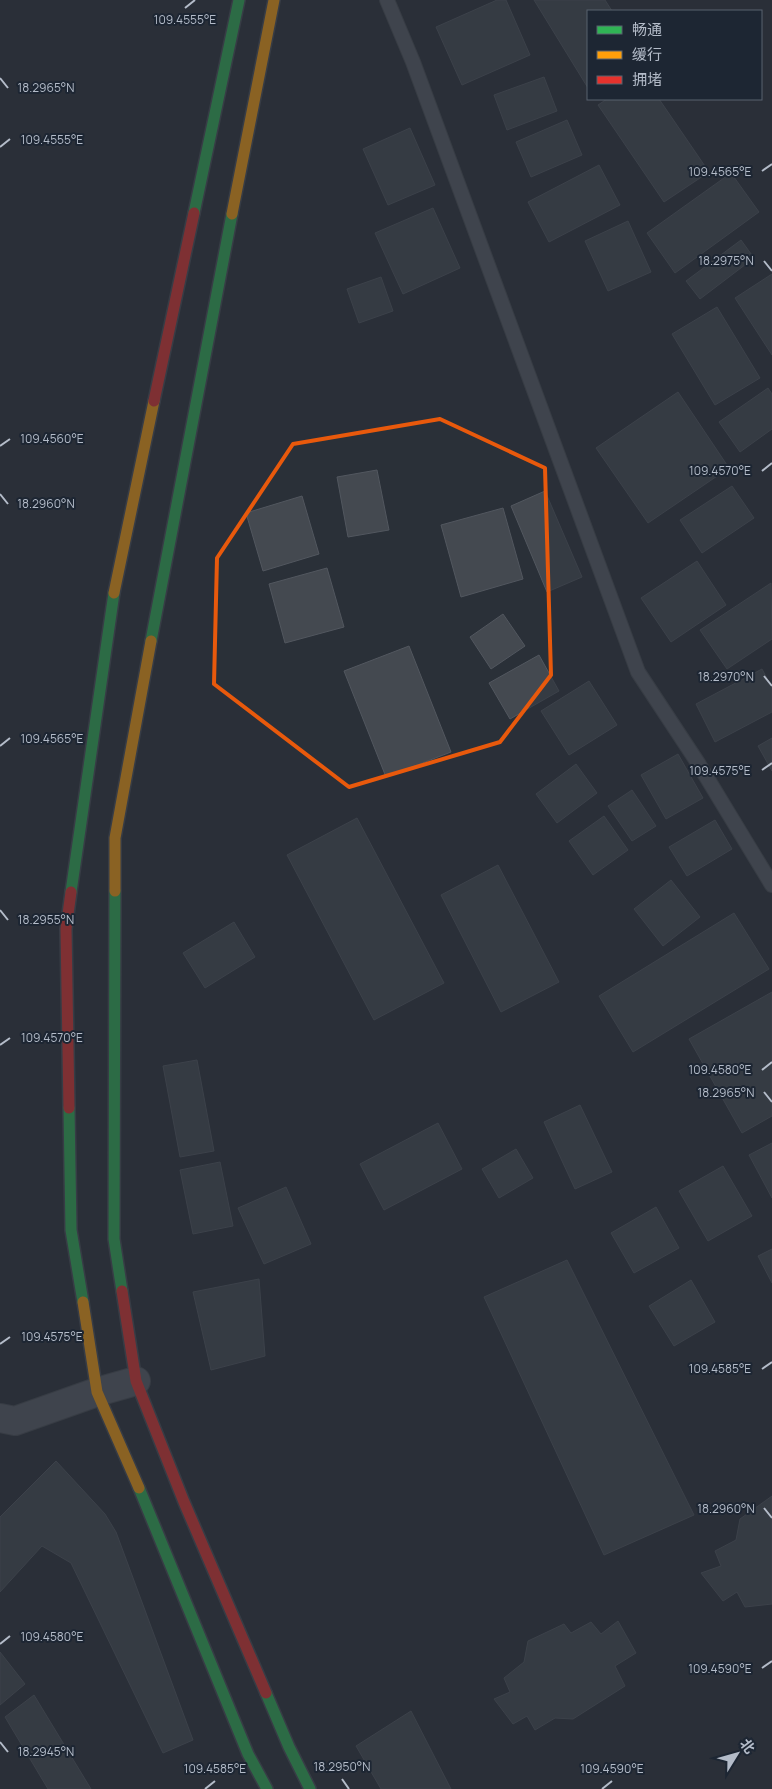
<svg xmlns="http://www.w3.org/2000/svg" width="772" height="1789" font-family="Manrope,'Noto Sans SC',sans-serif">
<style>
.building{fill:#444950;stroke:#52575f}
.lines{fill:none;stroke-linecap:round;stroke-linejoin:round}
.lane-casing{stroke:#484c53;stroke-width:16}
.street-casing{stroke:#484c53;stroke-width:30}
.fast-casing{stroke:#484c55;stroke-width:14}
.slow-casing{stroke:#484c55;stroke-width:14}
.jam-casing{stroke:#484c55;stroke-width:14}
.lane{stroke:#5a5e66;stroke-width:14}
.street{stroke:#5a5e66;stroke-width:28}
.fast{stroke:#30b455;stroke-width:11}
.slow{stroke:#ff9f0a;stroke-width:11}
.jam{stroke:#e5322d;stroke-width:11}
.marked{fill:none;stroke:#e8590c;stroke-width:4;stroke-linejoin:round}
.ticks{fill:none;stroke:#b4bcc9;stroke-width:2}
.ticks-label{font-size:12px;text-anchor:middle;fill:#b4bcc9;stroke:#1d2633;stroke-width:4;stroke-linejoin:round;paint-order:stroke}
</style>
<rect width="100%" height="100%" fill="#2a3038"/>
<g class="building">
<path d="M 497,0 L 506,0 L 530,55 L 462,85 L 436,27 Z"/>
<path d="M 534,0 L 605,0 L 612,11 L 588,11 L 588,88 Z"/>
<path d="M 544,77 L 557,111 L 507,130 L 494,95 Z"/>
<path d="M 607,99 L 659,99 L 709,172 L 664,202 L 598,105 Z"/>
<path d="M 567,120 L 582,155 L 531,177 L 516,142 Z"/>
<path d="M 410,128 L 435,185 L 388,205 L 363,149 Z"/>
<path d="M 599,165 L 620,205 L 549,242 L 528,202 Z"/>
<path d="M 731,173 L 759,212 L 675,273 L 647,233 Z"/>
<path d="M 433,208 L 460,268 L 403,294 L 375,233 Z"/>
<path d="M 628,221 L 651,272 L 608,291 L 585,241 Z"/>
<path d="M 741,240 L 754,258 L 700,299 L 686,281 Z"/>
<path d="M 772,274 L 772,355 L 735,298 Z"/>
<path d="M 381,277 L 393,311 L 359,323 L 347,289 Z"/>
<path d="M 717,307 L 760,378 L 715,405 L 672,334 Z"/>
<path d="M 768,388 L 772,394 L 772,429 L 740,452 L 719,422 Z"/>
<path d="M 678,392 L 729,468 L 648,523 L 596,448 Z"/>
<path d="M 377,470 L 389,530 L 348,537 L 337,477 Z"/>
<path d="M 732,486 L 754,518 L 702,553 L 680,520 Z"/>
<path d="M 545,491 L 582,577 L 547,592 L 511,506 Z"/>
<path d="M 302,496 L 319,554 L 263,571 L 246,513 Z"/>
<path d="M 503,508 L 523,579 L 461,597 L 441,525 Z"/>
<path d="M 697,561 L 726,605 L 671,642 L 641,598 Z"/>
<path d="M 327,568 L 344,627 L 285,643 L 269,584 Z"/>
<path d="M 771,583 L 772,639 L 727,669 L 700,630 Z"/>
<path d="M 503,614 L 525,646 L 491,669 L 470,637 Z"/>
<path d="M 409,646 L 451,752 L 386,777 L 344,671 Z"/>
<path d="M 539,655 L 559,691 L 510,719 L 489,683 Z"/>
<path d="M 762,669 L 772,688 L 772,712 L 715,742 L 696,704 Z"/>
<path d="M 589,681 L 617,725 L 569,755 L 541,711 Z"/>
<path d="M 772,738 L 772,771 L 758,746 Z"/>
<path d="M 678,754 L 703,798 L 666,819 L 641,775 Z"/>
<path d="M 576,764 L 597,793 L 557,823 L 536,794 Z"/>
<path d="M 632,790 L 656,826 L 632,841 L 608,806 Z"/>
<path d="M 604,816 L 628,850 L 593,875 L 569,841 Z"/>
<path d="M 357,818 L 444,983 L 374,1020 L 287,855 Z"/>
<path d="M 715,820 L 732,849 L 687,876 L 669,847 Z"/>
<path d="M 498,865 L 559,982 L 501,1012 L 441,895 Z"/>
<path d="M 671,880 L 700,917 L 663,946 L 634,909 Z"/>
<path d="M 734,913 L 769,969 L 633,1052 L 599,996 Z"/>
<path d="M 234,922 L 255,957 L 205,988 L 183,953 Z"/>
<path d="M 772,992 L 772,1116 L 742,1133 L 689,1039 Z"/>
<path d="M 197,1060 L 214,1151 L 180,1157 L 163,1066 Z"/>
<path d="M 580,1105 L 612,1172 L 575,1189 L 544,1122 Z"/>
<path d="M 438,1123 L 462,1169 L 384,1210 L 360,1164 Z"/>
<path d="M 772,1143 L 772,1198 L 749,1155 Z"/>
<path d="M 516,1149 L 533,1178 L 499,1198 L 482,1169 Z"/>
<path d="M 220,1162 L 233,1226 L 193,1234 L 180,1170 Z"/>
<path d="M 723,1166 L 752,1216 L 708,1241 L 679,1191 Z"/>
<path d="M 286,1187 L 311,1244 L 264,1264 L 238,1208 Z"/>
<path d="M 656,1207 L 679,1248 L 634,1273 L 611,1233 Z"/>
<path d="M 772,1249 L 772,1283 L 758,1256 Z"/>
<path d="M 567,1260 L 694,1515 L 604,1555 L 484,1297 Z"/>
<path d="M 259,1279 L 265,1356 L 211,1370 L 193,1292 Z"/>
<path d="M 691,1280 L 715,1322 L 674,1346 L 649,1306 Z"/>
<path d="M 56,1461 L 105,1514 L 116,1532 L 193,1740 L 163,1753 L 71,1563 L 42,1546 L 0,1592 L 0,1517 Z"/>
<path d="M 772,1496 L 772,1604 L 745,1607 L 737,1592 L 723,1601 L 701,1573 L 721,1566 L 715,1551 L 736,1540 L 740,1519 Z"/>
<path d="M 618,1621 L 636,1653 L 615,1666 L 625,1686 L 573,1719 L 555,1718 L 535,1730 L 527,1716 L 513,1724 L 494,1699 L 510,1692 L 504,1678 L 524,1662 L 528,1641 L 564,1624 L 571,1633 L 591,1622 L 601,1634 Z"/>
<path d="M 0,1652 L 25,1684 L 0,1705 Z"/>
<path d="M 34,1695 L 91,1789 L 48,1789 L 5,1717 Z"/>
<path d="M 411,1711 L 451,1789 L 381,1789 L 356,1746 Z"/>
</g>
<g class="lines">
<g class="lane-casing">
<path id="lane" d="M 387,0 L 413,62 L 638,672 L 698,763 L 772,885"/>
</g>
<g class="street-casing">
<path id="street" d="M 0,1418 L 15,1421 L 97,1392 L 136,1381"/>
</g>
<g class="fast-casing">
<g id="fast">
<path d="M 194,213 L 239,0"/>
<path d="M 151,641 L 232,214"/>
<path d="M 115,891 L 114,1239 L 122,1291"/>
<path d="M 71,892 L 114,593"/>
<path d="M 69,1108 L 71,1230 L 83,1302"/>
<path d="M 139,1488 L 248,1754 L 267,1789"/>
<path d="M 266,1693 L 289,1747 L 310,1789"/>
</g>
</g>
<g class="slow-casing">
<g id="slow">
<path d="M 232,214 L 274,0"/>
<path d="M 114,593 L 154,401"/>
<path d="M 115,891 L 115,838 L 151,641"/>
<path d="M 83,1302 L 97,1392 L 139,1488"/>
</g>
</g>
<g class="jam-casing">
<g id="jam">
<path d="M 154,401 L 194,213"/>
<path d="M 69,1108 L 66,929 L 71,892"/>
<path d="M 122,1291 L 136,1381 L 184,1502 L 266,1693"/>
</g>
</g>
<use href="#lane" class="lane"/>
<use href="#street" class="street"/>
<use href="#fast" class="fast"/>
<use href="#slow" class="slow"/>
<use href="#jam" class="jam"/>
</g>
<path d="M0 0H772V1789H0ZM 440,419 L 545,468 L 551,675 L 500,742 L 349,787 L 214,684 L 217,558 L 293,444 Z" fill="#2a3038" fill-opacity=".55" fill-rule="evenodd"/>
<path class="marked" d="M 440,419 L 545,468 L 551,675 L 500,742 L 349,787 L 214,684 L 217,558 L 293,444 Z"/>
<path class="ticks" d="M 185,8 L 195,0M 0,78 L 8,88M 0,147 L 10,139M 762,171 L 772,164M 764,261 L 772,271M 0,446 L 10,439M 762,471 L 772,463M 0,494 L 8,504M 764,676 L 772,686M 0,746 L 10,738M 762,770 L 772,763M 0,910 L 8,920M 0,1045 L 10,1038M 762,1070 L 772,1062M 764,1092 L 772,1102M 0,1344 L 10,1337M 762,1369 L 772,1362M 764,1508 L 772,1518M 0,1644 L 10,1636M 762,1668 L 772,1661M 0,1742 L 8,1752M 342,1779 L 349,1789M 205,1789 L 215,1781M 602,1789 L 612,1781"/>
<g class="ticks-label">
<text x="185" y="24">109.4555°E</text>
<text x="46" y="92">18.2965°N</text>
<text x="52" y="144">109.4555°E</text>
<text x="720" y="176">109.4565°E</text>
<text x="726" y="265">18.2975°N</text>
<text x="52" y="443">109.4560°E</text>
<text x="720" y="475">109.4570°E</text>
<text x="46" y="508">18.2960°N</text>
<text x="726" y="681">18.2970°N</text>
<text x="52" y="743">109.4565°E</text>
<text x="720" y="775">109.4575°E</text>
<text x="46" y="924">18.2955°N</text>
<text x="52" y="1042">109.4570°E</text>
<text x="720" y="1074">109.4580°E</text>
<text x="726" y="1097">18.2965°N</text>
<text x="52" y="1341">109.4575°E</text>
<text x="720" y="1373">109.4585°E</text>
<text x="726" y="1513">18.2960°N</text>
<text x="52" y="1641">109.4580°E</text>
<text x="720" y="1673">109.4590°E</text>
<text x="46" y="1756">18.2945°N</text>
<text x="342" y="1771">18.2950°N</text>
<text x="215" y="1773">109.4585°E</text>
<text x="612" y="1773">109.4590°E</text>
</g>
<rect x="587" y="10" width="175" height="90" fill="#1d2633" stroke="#59626f"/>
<rect x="597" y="26" width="25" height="8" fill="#30b455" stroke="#59626f"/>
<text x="632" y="35" font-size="15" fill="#b4bcc9">畅通</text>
<rect x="597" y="51" width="25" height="8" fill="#ff9f0a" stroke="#59626f"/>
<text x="632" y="60" font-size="15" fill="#b4bcc9">缓行</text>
<rect x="597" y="76" width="25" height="8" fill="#e5322d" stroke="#59626f"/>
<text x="632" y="85" font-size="15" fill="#b4bcc9">拥堵</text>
<g transform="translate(737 1754) rotate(53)" stroke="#1d2633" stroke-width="4" paint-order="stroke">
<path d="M0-4L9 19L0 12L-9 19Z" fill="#b4bcc9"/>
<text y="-8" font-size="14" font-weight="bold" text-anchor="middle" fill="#b4bcc9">北</text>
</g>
</svg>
